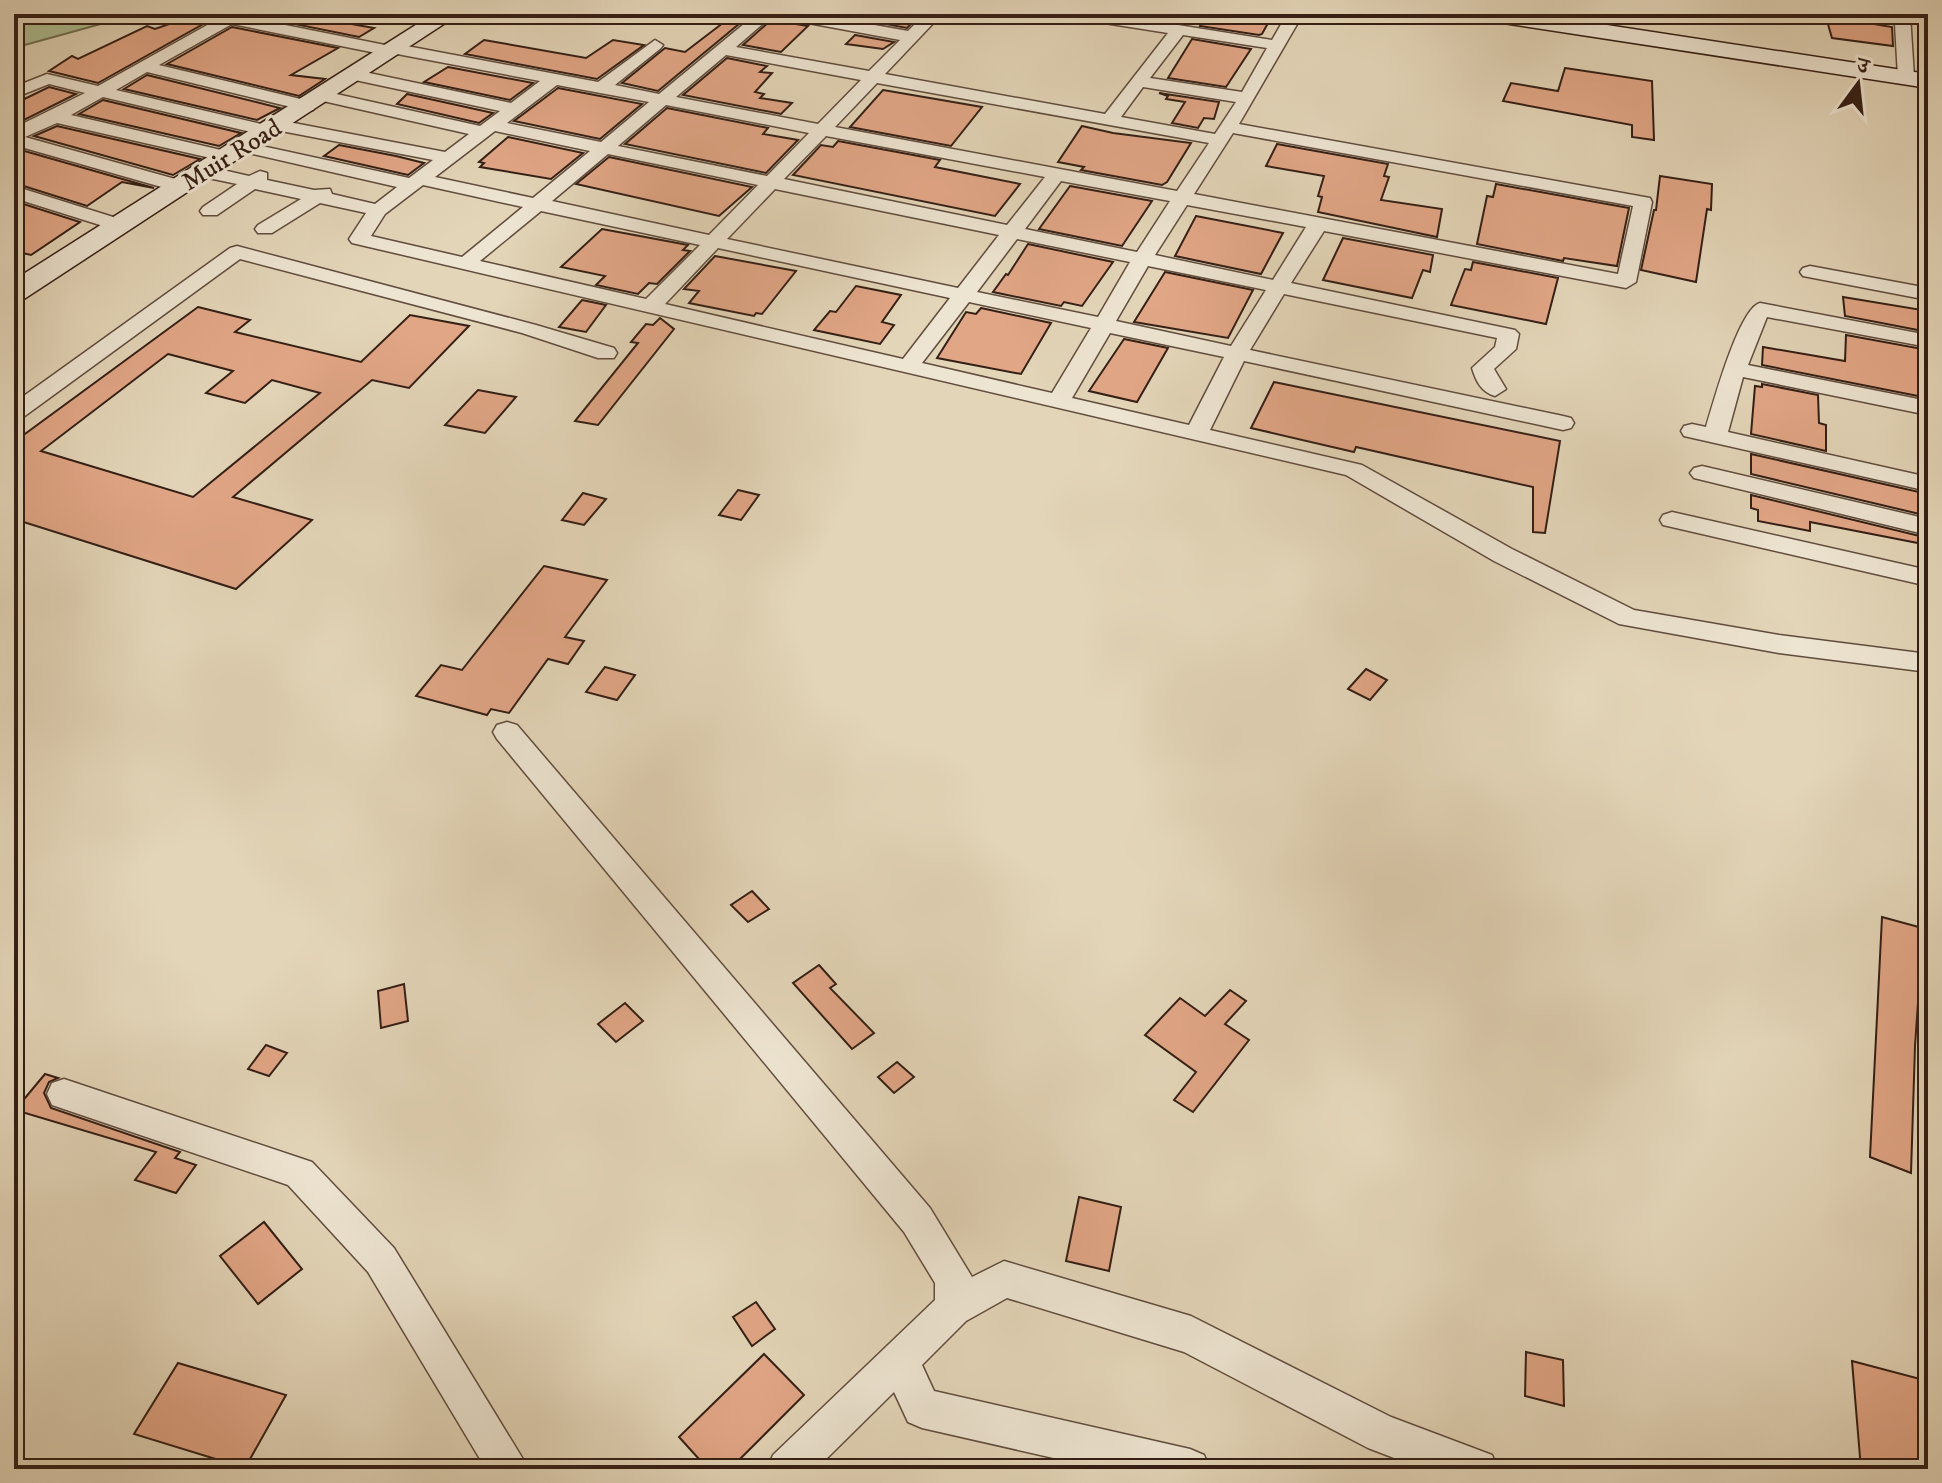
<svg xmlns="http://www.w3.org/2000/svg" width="1942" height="1483" font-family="'IM FELL DW Pica','Noto Serif Devanagari',serif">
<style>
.green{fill:#aebe93;stroke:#716e54;stroke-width:2}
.building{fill:#e1a686;stroke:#341f15;stroke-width:2;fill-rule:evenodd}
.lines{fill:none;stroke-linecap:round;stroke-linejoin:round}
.street-casing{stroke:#604c3e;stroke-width:3}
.secondary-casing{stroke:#341f15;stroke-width:3}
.street{fill:#ede4d1;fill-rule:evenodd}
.secondary{fill:#ede4d1;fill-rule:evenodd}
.labels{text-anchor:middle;stroke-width:6;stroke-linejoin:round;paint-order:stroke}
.far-street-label{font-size:26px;fill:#341f15;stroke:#ede4d1}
</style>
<rect width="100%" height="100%" fill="#e3d5b8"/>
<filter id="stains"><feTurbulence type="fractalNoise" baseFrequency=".0025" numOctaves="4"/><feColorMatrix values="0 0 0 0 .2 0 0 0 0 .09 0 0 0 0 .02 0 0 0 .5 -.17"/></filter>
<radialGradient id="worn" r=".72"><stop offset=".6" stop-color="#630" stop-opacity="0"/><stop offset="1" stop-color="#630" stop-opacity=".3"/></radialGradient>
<path class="green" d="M 14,14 L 137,14 L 14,48 Z"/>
<g class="building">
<path d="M 198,14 L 221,14 L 98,83 L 49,71 L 72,56 L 78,59 L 147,26 L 155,29 Z"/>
<path d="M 295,14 L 374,28 L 359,37 L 250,15 Z"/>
<path d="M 877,14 L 912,14 L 908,18 L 915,20 L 907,28 L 869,21 Z"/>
<path d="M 1207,14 L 1273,14 L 1262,34 L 1259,35 L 1200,26 Z"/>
<path d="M 1825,14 L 1851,14 L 1862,22 L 1892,27 L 1893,46 L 1832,38 Z"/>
<path d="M 732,16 L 745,19 L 658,91 L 622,83 L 665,48 L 685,52 Z"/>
<path d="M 771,20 L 808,26 L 781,52 L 743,45 Z"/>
<path d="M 232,27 L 338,48 L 291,75 L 325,79 L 299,96 L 167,64 Z"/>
<path d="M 855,35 L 894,42 L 883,49 L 846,44 Z"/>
<path d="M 1192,39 L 1251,49 L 1226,87 L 1168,78 Z"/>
<path d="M 484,40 L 586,58 L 613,40 L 644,45 L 597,79 L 465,54 Z"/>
<path d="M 727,58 L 767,66 L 760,72 L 772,73 L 755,92 L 764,94 L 760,98 L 792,103 L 781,114 L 683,95 Z"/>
<path d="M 448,67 L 533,83 L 510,100 L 424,82 Z"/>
<path d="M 1565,68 L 1652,81 L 1654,140 L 1632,137 L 1632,125 L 1503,101 L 1511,83 L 1558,91 Z"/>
<path d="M 147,75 L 280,108 L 257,120 L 124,89 Z"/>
<path d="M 49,87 L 76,94 L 14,125 L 14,104 Z"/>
<path d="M 558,88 L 642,104 L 600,139 L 514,121 Z"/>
<path d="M 883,90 L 953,102 L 982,107 L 951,146 L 850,127 Z"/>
<path d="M 1159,93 L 1219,102 L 1214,119 L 1204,118 L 1198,128 L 1172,123 L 1185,102 L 1166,99 L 1168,96 Z"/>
<path d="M 407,94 L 493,113 L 479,123 L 397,104 Z"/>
<path d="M 103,100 L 241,133 L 219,146 L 79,114 Z"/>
<path d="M 667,108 L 768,128 L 763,134 L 798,140 L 766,173 L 625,144 Z"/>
<path d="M 57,126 L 200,159 L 173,175 L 34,136 Z"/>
<path d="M 1082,126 L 1113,133 L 1191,143 L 1167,182 L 1162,185 L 1081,170 L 1084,167 L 1058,162 Z"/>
<path d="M 508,137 L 583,153 L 551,179 L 480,167 L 484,163 L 479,162 Z"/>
<path d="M 838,141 L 940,160 L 935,167 L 1020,184 L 995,216 L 793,175 L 821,145 L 833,147 Z"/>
<path d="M 1277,144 L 1388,164 L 1384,176 L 1389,177 L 1381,200 L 1442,209 L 1437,237 L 1318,212 L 1322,197 L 1318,196 L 1324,176 L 1266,166 Z"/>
<path d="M 339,145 L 396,156 L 424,163 L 408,175 L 324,156 Z"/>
<path d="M 14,148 L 154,188 L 122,182 L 87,206 L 14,183 Z"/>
<path d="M 609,157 L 752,187 L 719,216 L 576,184 Z"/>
<path d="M 1660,176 L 1712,184 L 1711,210 L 1707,209 L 1696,282 L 1641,270 L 1654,210 L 1656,210 Z"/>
<path d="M 1496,184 L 1629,208 L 1617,266 L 1564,258 L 1563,261 L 1477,244 L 1487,196 L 1493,197 Z"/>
<path d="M 1070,186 L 1152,201 L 1122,246 L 1039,229 Z"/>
<path d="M 14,201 L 80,222 L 31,255 L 14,251 Z"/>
<path d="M 1196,216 L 1283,233 L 1261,274 L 1175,256 Z"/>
<path d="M 602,229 L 688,245 L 683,250 L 690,251 L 657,284 L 649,283 L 638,294 L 596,285 L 605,276 L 561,267 Z"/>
<path d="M 1343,238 L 1433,255 L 1430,272 L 1423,270 L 1412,298 L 1323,280 Z"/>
<path d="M 1028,244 L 1113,262 L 1082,306 L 1064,302 L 1061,306 L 993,292 L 1006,274 L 1008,275 Z"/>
<path d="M 715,256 L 796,271 L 762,314 L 756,313 L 754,316 L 689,303 L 699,291 L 684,289 Z"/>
<path d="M 1473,262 L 1558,278 L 1546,324 L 1451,305 L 1465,269 L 1471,270 Z"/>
<path d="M 1165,272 L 1253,290 L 1228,338 L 1134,322 Z"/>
<path d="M 856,286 L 901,295 L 882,322 L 894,325 L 880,344 L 814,330 L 830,311 L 836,312 Z"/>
<path d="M 1843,297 L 1928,311 L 1928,332 L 1845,316 Z"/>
<path d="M 582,300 L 606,305 L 586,332 L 559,327 Z"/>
<path d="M 198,307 L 250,320 L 235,332 L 361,362 L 410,315 L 469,326 L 409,388 L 372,380 L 233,497 L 312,520 L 236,589 L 14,519 L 14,442 ZM 168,354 L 233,371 L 206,393 L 245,403 L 272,380 L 320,393 L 193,497 L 41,451 Z"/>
<path d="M 981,308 L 1051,323 L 1021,374 L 937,358 L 966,312 L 976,314 Z"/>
<path d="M 660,318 L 674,329 L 598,425 L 575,421 L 638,343 L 631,342 L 646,324 L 653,325 Z"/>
<path d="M 1846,335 L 1928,350 L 1928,398 L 1762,365 L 1763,347 L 1845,361 Z"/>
<path d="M 1124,339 L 1168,348 L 1137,402 L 1089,391 Z"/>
<path d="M 1274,382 L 1560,441 L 1545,533 L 1533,532 L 1533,487 L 1356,447 L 1354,452 L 1251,428 Z"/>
<path d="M 1762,384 L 1818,395 L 1819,423 L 1826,425 L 1826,451 L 1751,434 L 1755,386 L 1762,387 Z"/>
<path d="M 478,390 L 516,397 L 485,433 L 445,425 Z"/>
<path d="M 1751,454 L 1928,494 L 1928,516 L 1751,474 Z"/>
<path d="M 738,490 L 759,495 L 741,520 L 719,515 Z"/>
<path d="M 583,493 L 606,499 L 584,525 L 562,520 Z"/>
<path d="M 1751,495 L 1928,538 L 1928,545 L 1810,522 L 1810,531 L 1758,521 L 1758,510 L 1751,508 Z"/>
<path d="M 544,566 L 607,580 L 565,637 L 584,641 L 568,664 L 548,659 L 509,713 L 491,709 L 487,715 L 416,696 L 441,665 L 462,670 Z"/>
<path d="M 605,667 L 635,675 L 617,700 L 586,692 Z"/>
<path d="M 1366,669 L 1387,680 L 1370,700 L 1348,689 Z"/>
<path d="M 752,891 L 769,909 L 748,922 L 731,905 Z"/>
<path d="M 1882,917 L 1926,929 L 1925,990 L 1919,988 L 1915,1046 L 1911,1173 L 1870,1157 Z"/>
<path d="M 819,965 L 836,984 L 830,988 L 874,1033 L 852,1049 L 793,983 Z"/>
<path d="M 404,984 L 408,1021 L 381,1028 L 378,991 Z"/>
<path d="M 1230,990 L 1246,1001 L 1225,1024 L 1249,1040 L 1193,1112 L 1174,1100 L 1196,1072 L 1145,1035 L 1180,998 L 1205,1016 Z"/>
<path d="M 625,1003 L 643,1021 L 616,1042 L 598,1024 Z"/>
<path d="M 266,1045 L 287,1053 L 269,1076 L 248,1069 Z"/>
<path d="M 897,1062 L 914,1077 L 894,1093 L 878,1077 Z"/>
<path d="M 45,1074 L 58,1078 L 49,1082 L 44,1093 L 51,1108 L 180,1152 L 175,1158 L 196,1165 L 176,1193 L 135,1180 L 156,1152 L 15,1110 Z"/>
<path d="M 1079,1197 L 1121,1207 L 1109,1271 L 1066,1261 Z"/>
<path d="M 264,1222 L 302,1269 L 258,1304 L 220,1256 Z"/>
<path d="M 756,1302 L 775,1329 L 752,1346 L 733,1317 Z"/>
<path d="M 1526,1352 L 1563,1360 L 1564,1406 L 1525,1396 Z"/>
<path d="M 764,1354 L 804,1395 L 730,1469 L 708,1469 L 679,1437 Z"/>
<path d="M 1852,1361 L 1924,1380 L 1928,1469 L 1861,1469 Z"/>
<path d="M 178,1363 L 286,1395 L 245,1468 L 134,1434 Z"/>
</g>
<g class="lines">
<g class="street-casing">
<g id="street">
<path d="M 227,14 L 247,14 L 245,17 L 390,46 L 396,44 L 598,82 L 655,40 L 663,45 L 661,48 L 615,85 L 659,94 L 756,14 L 774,14 L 736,47 L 869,71 L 900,40 L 787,19 L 779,14 L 813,14 L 908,31 L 925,14 L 942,14 L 885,74 L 1105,114 L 1168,33 L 1079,19 L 1071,14 L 1109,14 L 1272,40 L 1287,14 L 1303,14 L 1239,124 L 1650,198 L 1652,202 L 1636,282 L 1626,288 L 1324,231 L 1291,283 L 1515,330 L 1519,334 L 1516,349 L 1494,369 L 1506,389 L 1495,396 C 1481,392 1476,381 1472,368 L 1495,347 L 1497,338 L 1284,294 L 1250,350 L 1563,416 L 1571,418 L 1574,423 L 1571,428 L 1563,430 L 1244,361 L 1210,430 L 1362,465 L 1512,549 L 1634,610 L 1779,635 L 1928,654 L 1928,672 L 1779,653 L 1619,624 L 1494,561 L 1346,475 L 352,243 L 349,239 L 366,213 L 320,203 L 272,233 L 258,233 L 255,229 L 258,225 L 301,199 L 255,189 L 217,215 L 203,215 L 200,211 L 203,207 L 237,184 L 194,175 L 192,171 L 201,165 L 249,176 L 260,171 L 267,173 L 267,180 L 314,190 L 330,189 L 332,194 L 375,204 L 397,187 L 244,152 L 235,147 L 244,142 L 409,178 L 433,160 L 276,130 L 274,135 L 268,136 L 103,97 L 71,115 L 234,153 L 237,157 L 228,162 L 57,123 L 25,137 L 186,182 L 188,186 L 186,190 L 179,192 L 14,145 L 14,128 L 85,93 L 49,84 L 14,98 L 14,87 L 47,74 L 98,86 ZM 232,24 L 391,56 L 397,54 L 540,81 L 511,103 L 355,70 L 347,75 L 355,80 L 500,111 L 480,126 L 323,91 L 314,96 L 323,101 L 469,134 L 445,152 L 278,120 L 272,121 L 270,126 L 116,90 L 147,72 L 307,111 L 313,110 L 316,106 L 313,102 L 159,65 ZM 1183,35 L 1267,48 L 1242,92 L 1150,78 ZM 726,55 L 861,80 L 818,124 L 676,97 ZM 877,83 L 1209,143 L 1177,191 L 835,127 ZM 557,85 L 649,102 L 601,142 L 507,123 ZM 1143,87 L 1236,102 L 1215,134 L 1121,117 ZM 666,105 L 809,133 L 767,176 L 618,146 ZM 495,131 L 590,151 L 533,198 L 435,177 ZM 1233,133 L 1633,206 L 1618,274 L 1194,194 ZM 826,136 L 1045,177 L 1007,225 L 784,179 ZM 608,154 L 758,185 L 709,235 L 552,201 ZM 1061,181 L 1170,201 L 1137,252 L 1025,229 ZM 423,185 L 523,207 L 462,257 L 371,236 L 385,214 ZM 775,189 L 999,235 L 958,288 L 727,239 ZM 1187,205 L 1306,227 L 1273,280 L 1155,255 ZM 541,211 L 700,245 L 646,299 L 480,261 ZM 1017,239 L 1130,262 L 1098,317 L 977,292 ZM 718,248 L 950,298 L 903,359 L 665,304 ZM 1148,266 L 1266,290 L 1231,346 L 1116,321 ZM 969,302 L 1091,328 L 1052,393 L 922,363 ZM 1110,333 L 1224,357 L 1189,425 L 1072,398 Z"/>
<path d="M 1854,14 L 1910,14 L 1914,77 L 1912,81 L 1906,82 L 1898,77 L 1895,24 L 1862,19 Z"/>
<path d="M 14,186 L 126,221 L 129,225 L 119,231 L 14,198 Z"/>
<path d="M 237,246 L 536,325 L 614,348 L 617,353 L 614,358 L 598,358 L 522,333 L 240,259 L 22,418 L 14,420 L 14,403 L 230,248 Z"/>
<path d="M 1810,266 L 1928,288 L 1928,300 L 1803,276 L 1800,272 L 1803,268 Z"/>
<path d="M 1760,303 L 1928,335 L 1928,347 L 1767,317 L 1748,365 L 1928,401 L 1928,415 L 1743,377 L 1728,432 L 1928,477 L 1928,491 L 1684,436 L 1681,431 L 1684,426 L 1692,424 L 1706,427 C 1713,404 1739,308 1760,303 Z"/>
<path d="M 1702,466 L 1928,519 L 1928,535 L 1694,478 L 1690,473 L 1694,468 Z"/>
<path d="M 1672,512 L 1928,570 L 1928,586 L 1663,525 L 1660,520 L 1663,515 Z"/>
<path d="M 507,722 L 517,725 L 930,1208 L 972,1277 L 1004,1261 L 1191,1316 L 1391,1417 L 1492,1455 L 1498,1469 L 1423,1469 L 1368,1448 L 1184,1352 L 1007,1298 L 966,1321 L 922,1365 L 934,1391 L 1190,1449 L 1204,1455 L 1210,1469 L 1102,1469 L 922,1428 L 908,1422 L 894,1392 L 816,1469 L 767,1469 L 773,1455 L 935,1300 L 935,1283 L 904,1232 L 497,739 L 493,732 L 497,725 Z"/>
<path d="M 64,1079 L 312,1162 L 394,1248 L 529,1469 L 486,1469 L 368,1272 L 288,1185 L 52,1105 L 47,1094 L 52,1083 Z"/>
</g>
</g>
<g class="secondary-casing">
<g id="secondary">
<path d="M 433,14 L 459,14 L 24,299 L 14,302 L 14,280 Z"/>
<path d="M 1479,14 L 1535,14 L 1928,74 L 1928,88 L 1490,21 L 1482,19 Z"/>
</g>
</g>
<use href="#street" class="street"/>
<use href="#secondary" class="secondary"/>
</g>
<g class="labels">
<g class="far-street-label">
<text transform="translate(231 154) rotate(-32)" y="9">Muir Road</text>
</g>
</g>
<rect width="1942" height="1483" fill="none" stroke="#e3d5b8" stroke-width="48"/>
<rect x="16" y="16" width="1910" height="1451" fill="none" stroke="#341f15" stroke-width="4"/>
<rect x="24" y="24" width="1894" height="1435" fill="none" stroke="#341f15" stroke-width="2"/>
<g transform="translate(1858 84) rotate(15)" stroke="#ede4d1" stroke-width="6" paint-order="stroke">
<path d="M0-6L14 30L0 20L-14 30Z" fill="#341f15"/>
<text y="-12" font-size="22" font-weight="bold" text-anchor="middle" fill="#341f15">उ</text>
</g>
<rect width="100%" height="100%" filter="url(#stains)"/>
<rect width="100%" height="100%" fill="url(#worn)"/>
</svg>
